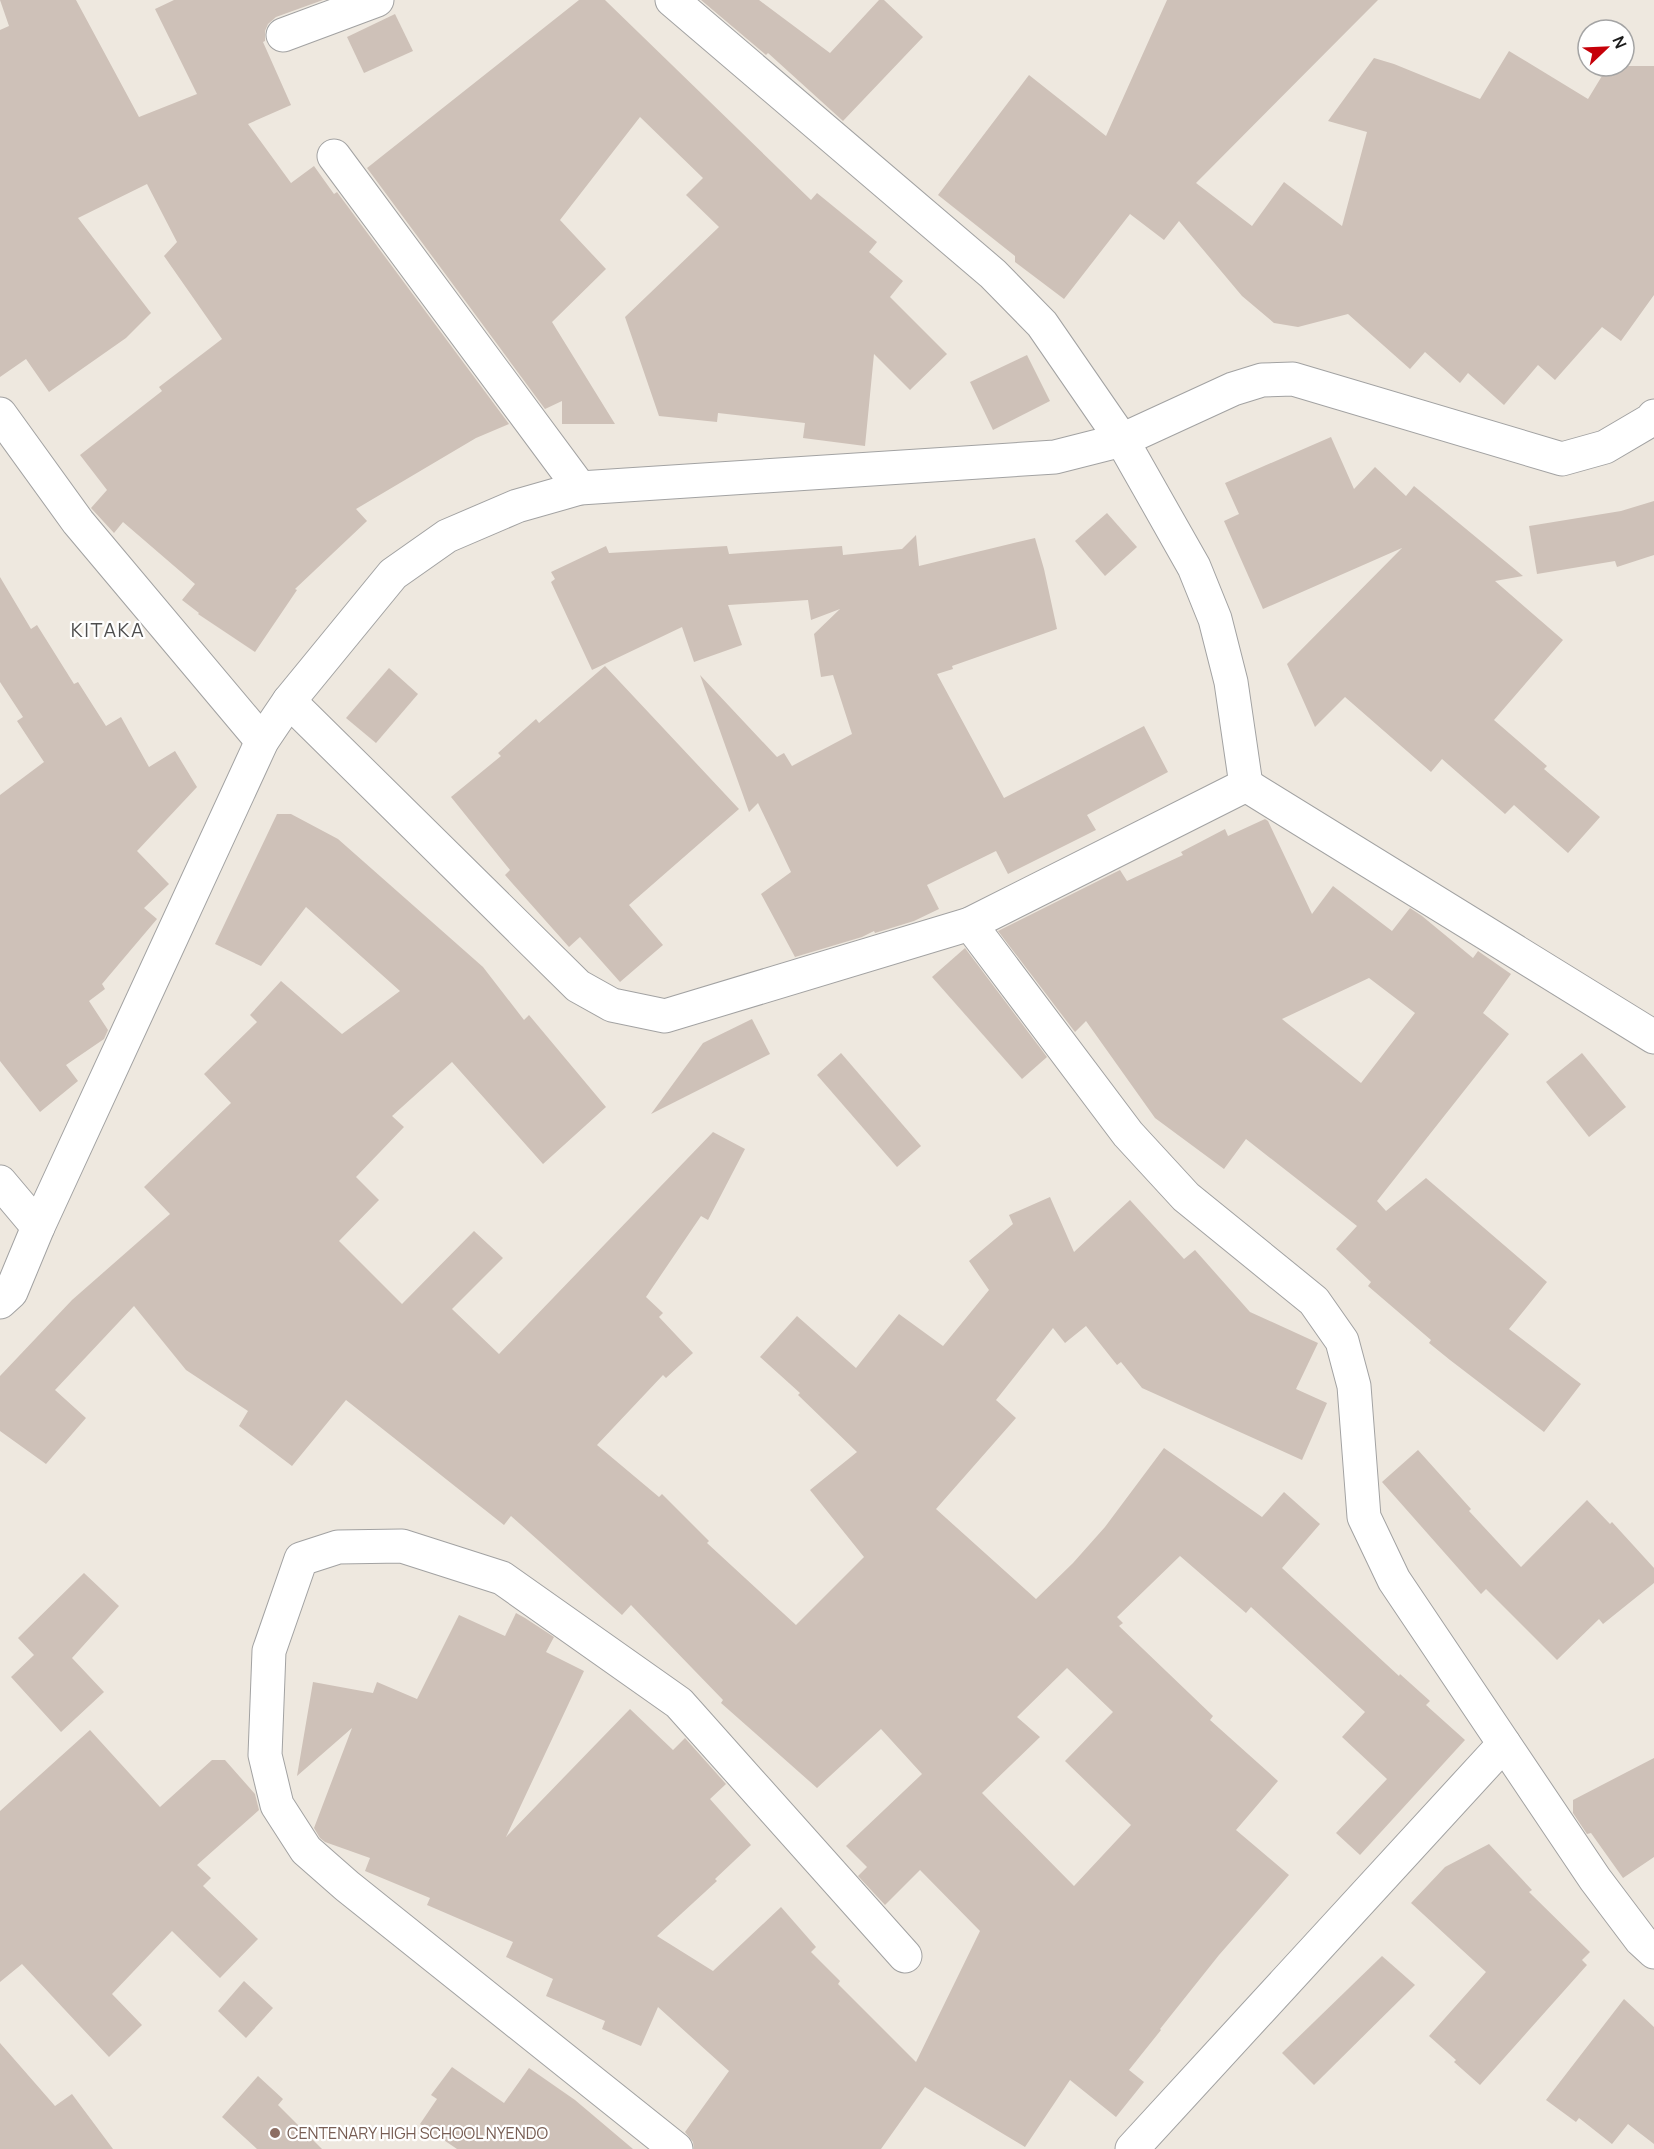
<svg xmlns="http://www.w3.org/2000/svg" width="1654" height="2149" font-family="Manrope,sans-serif">
<style>
.building{fill:#cec1b8;fill-rule:evenodd}
.lines{fill:none;stroke-linecap:round;stroke-linejoin:round}
.minor-casing{stroke:#a2a2a2;stroke-width:35}
.minor{stroke:#fff;stroke-width:33}
.education-dot{fill:#8d6e63;stroke:#fff;stroke-width:2}
.labels{text-anchor:middle;stroke-width:4.5;stroke-linejoin:round;paint-order:stroke}
.education-label{font-size:16px;fill:#785e54;stroke:#fff;text-anchor:start}
.quarter-label{font-size:20px;letter-spacing:1.5px;fill:#4e4e4e;stroke:#fff}
</style>
<rect width="100%" height="100%" fill="#eee8df"/>
<g class="building">
<path d="M 0,0 L 76,0 L 139,117 L 197,94 L 155,9 L 174,0 L 323,0 L 276,17 L 268,24 L 265,31 L 265,41 L 263,42 L 291,105 L 248,124 L 291,183 L 314,166 L 334,194 L 337,192 L 509,424 L 476,438 L 356,509 L 367,521 L 295,589 L 297,590 L 255,652 L 198,614 L 199,613 L 182,600 L 195,584 L 123,522 L 114,533 L 91,508 L 107,490 L 80,455 L 162,391 L 159,387 L 222,339 L 164,256 L 177,242 L 147,184 L 78,218 L 151,313 L 126,338 L 49,392 L 26,359 L 0,377 L 0,30 L 9,26 Z"/>
<path d="M 579,0 L 605,0 L 811,200 L 817,193 L 877,242 L 869,252 L 903,281 L 890,297 L 947,354 L 910,390 L 874,354 L 865,446 L 803,438 L 805,423 L 718,413 L 717,422 L 659,416 L 625,317 L 719,227 L 686,195 L 703,178 L 640,117 L 560,220 L 606,269 L 552,322 L 615,424 L 562,424 L 562,401 L 545,409 L 367,168 Z"/>
<path d="M 701,0 L 759,0 L 830,53 L 879,0 L 884,0 L 923,37 L 843,121 L 768,53 L 766,55 Z"/>
<path d="M 1167,0 L 1378,0 L 1196,183 L 1252,226 L 1284,182 L 1342,226 L 1367,132 L 1328,121 L 1374,58 L 1394,64 L 1480,99 L 1509,51 L 1588,99 L 1608,66 L 1654,66 L 1654,295 L 1621,341 L 1602,327 L 1555,380 L 1538,365 L 1504,405 L 1468,373 L 1460,383 L 1425,352 L 1410,369 L 1348,314 L 1298,327 L 1274,323 L 1242,296 L 1179,221 L 1164,240 L 1130,214 L 1064,299 L 1015,262 L 1015,256 L 938,195 L 1029,75 L 1106,136 Z"/>
<path d="M 395,14 L 413,51 L 364,73 L 347,37 Z"/>
<path d="M 1027,355 L 1050,401 L 993,430 L 970,382 Z"/>
<path d="M 1331,437 L 1354,489 L 1375,467 L 1406,496 L 1414,486 L 1523,576 L 1495,581 L 1563,640 L 1494,720 L 1547,766 L 1544,769 L 1600,817 L 1568,853 L 1514,805 L 1505,814 L 1442,759 L 1431,772 L 1345,697 L 1315,727 L 1287,664 L 1402,548 L 1263,609 L 1224,521 L 1239,514 L 1225,483 Z"/>
<path d="M 1654,501 L 1654,555 L 1617,567 L 1615,561 L 1537,574 L 1529,526 L 1621,511 Z"/>
<path d="M 1107,513 L 1137,547 L 1105,576 L 1075,541 Z"/>
<path d="M 916,535 L 919,566 L 1035,538 L 1044,569 L 1057,629 L 952,666 L 953,669 L 937,674 L 1004,798 L 1144,726 L 1168,772 L 1087,815 L 1096,830 L 1008,874 L 996,851 L 927,885 L 939,909 L 914,921 L 875,933 L 874,931 L 862,937 L 795,957 L 761,894 L 791,872 L 758,803 L 749,812 L 700,675 L 777,757 L 784,753 L 792,766 L 852,734 L 833,675 L 821,677 L 814,634 L 840,609 L 811,620 L 808,600 L 728,605 L 742,645 L 694,662 L 682,627 L 592,670 L 551,582 L 555,579 L 551,572 L 606,546 L 609,553 L 727,546 L 729,554 L 842,546 L 843,555 L 902,549 Z"/>
<path d="M 0,577 L 31,629 L 37,625 L 74,684 L 78,682 L 106,726 L 121,717 L 149,767 L 175,751 L 197,787 L 137,851 L 169,884 L 144,908 L 157,919 L 102,984 L 105,989 L 89,1001 L 108,1030 L 104,1039 L 66,1065 L 78,1081 L 40,1112 L 0,1061 L 0,795 L 44,762 L 17,721 L 23,717 L 0,682 Z"/>
<path d="M 605,666 L 739,809 L 629,905 L 663,945 L 620,982 L 580,937 L 569,947 L 505,875 L 510,870 L 451,797 L 501,756 L 498,753 L 536,719 L 539,723 Z"/>
<path d="M 389,668 L 418,694 L 376,743 L 346,718 Z"/>
<path d="M 277,814 L 291,814 L 338,839 L 483,967 L 524,1020 L 529,1015 L 606,1107 L 543,1164 L 452,1062 L 392,1116 L 404,1127 L 356,1177 L 379,1200 L 339,1241 L 402,1304 L 474,1231 L 503,1258 L 452,1309 L 499,1354 L 713,1132 L 745,1149 L 708,1220 L 701,1216 L 646,1297 L 663,1313 L 659,1317 L 693,1353 L 666,1378 L 663,1375 L 597,1445 L 659,1497 L 662,1494 L 709,1541 L 707,1543 L 796,1625 L 864,1557 L 810,1490 L 857,1452 L 798,1395 L 800,1393 L 760,1357 L 797,1316 L 856,1368 L 899,1314 L 943,1346 L 989,1290 L 969,1261 L 1013,1224 L 1009,1215 L 1050,1197 L 1074,1252 L 1130,1200 L 1184,1259 L 1195,1250 L 1250,1312 L 1318,1343 L 1296,1389 L 1327,1403 L 1302,1460 L 1142,1388 L 1121,1362 L 1117,1365 L 1086,1326 L 1065,1343 L 1053,1328 L 996,1400 L 1016,1418 L 936,1509 L 1036,1599 L 1073,1563 L 1105,1527 L 1164,1448 L 1262,1517 L 1284,1492 L 1320,1524 L 1282,1568 L 1399,1676 L 1400,1674 L 1430,1701 L 1426,1705 L 1465,1740 L 1360,1855 L 1336,1833 L 1387,1779 L 1342,1737 L 1365,1712 L 1251,1607 L 1246,1613 L 1180,1556 L 1117,1617 L 1123,1623 L 1119,1626 L 1213,1716 L 1210,1720 L 1278,1781 L 1236,1830 L 1289,1875 L 1219,1955 L 1160,2029 L 1161,2030 L 1129,2070 L 1144,2082 L 1116,2117 L 1070,2080 L 1025,2147 L 925,2087 L 881,2149 L 694,2149 L 693,2142 L 685,2132 L 729,2071 L 658,2007 L 641,2046 L 602,2029 L 605,2021 L 546,1996 L 553,1979 L 506,1957 L 513,1942 L 427,1905 L 430,1898 L 365,1871 L 370,1858 L 325,1842 L 320,1838 L 314,1828 L 352,1728 L 297,1776 L 313,1682 L 373,1693 L 377,1682 L 417,1699 L 459,1615 L 505,1636 L 516,1613 L 525,1618 L 554,1637 L 546,1652 L 584,1671 L 506,1837 L 630,1709 L 673,1750 L 685,1738 L 726,1784 L 710,1799 L 751,1845 L 715,1879 L 717,1881 L 657,1936 L 713,1971 L 781,1907 L 816,1947 L 811,1952 L 840,1981 L 838,1984 L 916,2062 L 980,1931 L 920,1870 L 885,1905 L 858,1876 L 867,1867 L 846,1846 L 922,1774 L 881,1729 L 817,1788 L 721,1703 L 723,1700 L 631,1605 L 622,1615 L 511,1516 L 504,1525 L 346,1400 L 292,1466 L 239,1426 L 248,1411 L 186,1370 L 134,1306 L 55,1390 L 86,1418 L 46,1464 L 0,1431 L 0,1376 L 72,1300 L 170,1214 L 144,1187 L 231,1103 L 204,1074 L 257,1022 L 250,1015 L 281,981 L 342,1034 L 400,991 L 306,907 L 261,966 L 215,944 ZM 1067,1668 L 1113,1712 L 1065,1761 L 1131,1825 L 1074,1886 L 982,1793 L 1040,1737 L 1017,1717 Z"/>
<path d="M 1265,819 L 1268,821 L 1312,914 L 1333,886 L 1392,931 L 1410,908 L 1422,916 L 1473,958 L 1478,951 L 1511,974 L 1483,1013 L 1509,1034 L 1377,1201 L 1386,1211 L 1426,1178 L 1547,1282 L 1509,1329 L 1581,1384 L 1544,1432 L 1450,1360 L 1429,1343 L 1431,1340 L 1368,1286 L 1371,1282 L 1336,1249 L 1357,1226 L 1246,1139 L 1224,1169 L 1155,1118 L 1086,1021 L 1075,1032 L 998,931 L 1120,870 L 1127,881 L 1183,855 L 1181,852 L 1225,829 L 1228,836 ZM 1369,978 L 1415,1013 L 1361,1083 L 1282,1019 Z"/>
<path d="M 965,948 L 1047,1057 L 1022,1079 L 932,977 Z"/>
<path d="M 752,1019 L 770,1054 L 651,1114 L 703,1043 Z"/>
<path d="M 841,1053 L 921,1146 L 897,1167 L 817,1075 Z"/>
<path d="M 1582,1053 L 1626,1107 L 1589,1137 L 1546,1082 Z"/>
<path d="M 1418,1450 L 1471,1509 L 1469,1511 L 1521,1567 L 1587,1500 L 1610,1524 L 1612,1522 L 1654,1568 L 1654,1583 L 1603,1624 L 1599,1619 L 1557,1660 L 1486,1589 L 1481,1594 L 1382,1482 Z"/>
<path d="M 84,1573 L 119,1606 L 72,1658 L 104,1692 L 61,1732 L 11,1677 L 34,1655 L 18,1638 Z"/>
<path d="M 90,1730 L 160,1807 L 212,1760 L 225,1760 L 255,1794 L 259,1810 L 197,1865 L 211,1878 L 203,1886 L 258,1939 L 220,1978 L 172,1931 L 112,1994 L 142,2025 L 109,2057 L 22,1964 L 0,1982 L 0,1811 Z"/>
<path d="M 1654,1758 L 1654,1857 L 1623,1878 L 1591,1833 L 1587,1834 L 1573,1813 L 1573,1800 Z"/>
<path d="M 1489,1844 L 1532,1890 L 1529,1892 L 1590,1952 L 1582,1960 L 1587,1965 L 1480,2085 L 1454,2062 L 1456,2060 L 1429,2036 L 1486,1972 L 1411,1903 L 1445,1867 Z"/>
<path d="M 1382,1956 L 1415,1985 L 1314,2085 L 1282,2053 Z"/>
<path d="M 244,1981 L 273,2008 L 246,2038 L 218,2011 Z"/>
<path d="M 1624,1999 L 1654,2027 L 1654,2144 L 1628,2124 L 1612,2144 L 1579,2118 L 1576,2122 L 1546,2100 Z"/>
<path d="M 0,2043 L 55,2106 L 72,2094 L 113,2149 L 0,2149 Z"/>
<path d="M 452,2067 L 504,2103 L 529,2068 L 575,2100 L 633,2149 L 457,2149 L 420,2124 L 437,2099 L 431,2095 Z"/>
<path d="M 258,2076 L 283,2099 L 278,2105 L 322,2149 L 257,2149 L 222,2117 Z"/>
</g>
<g class="lines">
<g class="minor-casing">
<g id="minor">
<path d="M 672,0 L 993,274 L 1042,324 L 1122,440 L 1194,567 L 1215,619 L 1231,682 L 1246,785"/>
<path d="M 283,35 L 377,0"/>
<path d="M 334,156 L 580,488"/>
<path d="M 0,414 L 78,522 L 262,741"/>
<path d="M 289,701 L 578,986 L 612,1005 L 665,1016 L 970,924 L 1246,785 L 1654,1037"/>
<path d="M 970,924 L 1128,1134 L 1186,1197 L 1314,1301 L 1342,1341 L 1354,1386 L 1364,1517 L 1394,1580 L 1595,1879 L 1641,1940 L 1654,1952"/>
<path d="M 0,1182 L 38,1227"/>
<path d="M 0,1302 L 11,1292 L 38,1227 L 262,741 L 289,701 L 393,574 L 447,536 L 517,506 L 580,488 L 1055,457 L 1122,440 L 1233,389 L 1262,380 L 1293,379 L 1562,459 L 1605,447 L 1651,420 L 1654,416"/>
<path d="M 676,2149 L 347,1886 L 306,1850 L 277,1805 L 265,1755 L 269,1651 L 301,1559 L 338,1547 L 402,1546 L 502,1578 L 679,1703 L 905,1956"/>
<path d="M 1132,2149 L 1504,1744"/>
</g>
</g>
<use href="#minor" class="minor"/>
</g>
<circle class="education-dot" cx="275" cy="2133" r="6"/>
<g class="labels">
<g class="education-label">
<text x="287" y="2139">CENTENARY HIGH SCHOOL NYENDO</text>
</g>
<g class="quarter-label">
<text x="108" y="637">KITAKA</text>
</g>
</g>
<g transform="translate(1606 48) rotate(67)"><circle r="28" fill="#ffffff" stroke="#a4a4a4" stroke-width="1.5"/>
<path d="M0-4.5L10 22L0 15L-10 22Z" fill="#c60009"/>
<text y="-9" font-size="16" font-weight="bold" text-anchor="middle" fill="#1b1b1b">N</text>
</g>
</svg>
